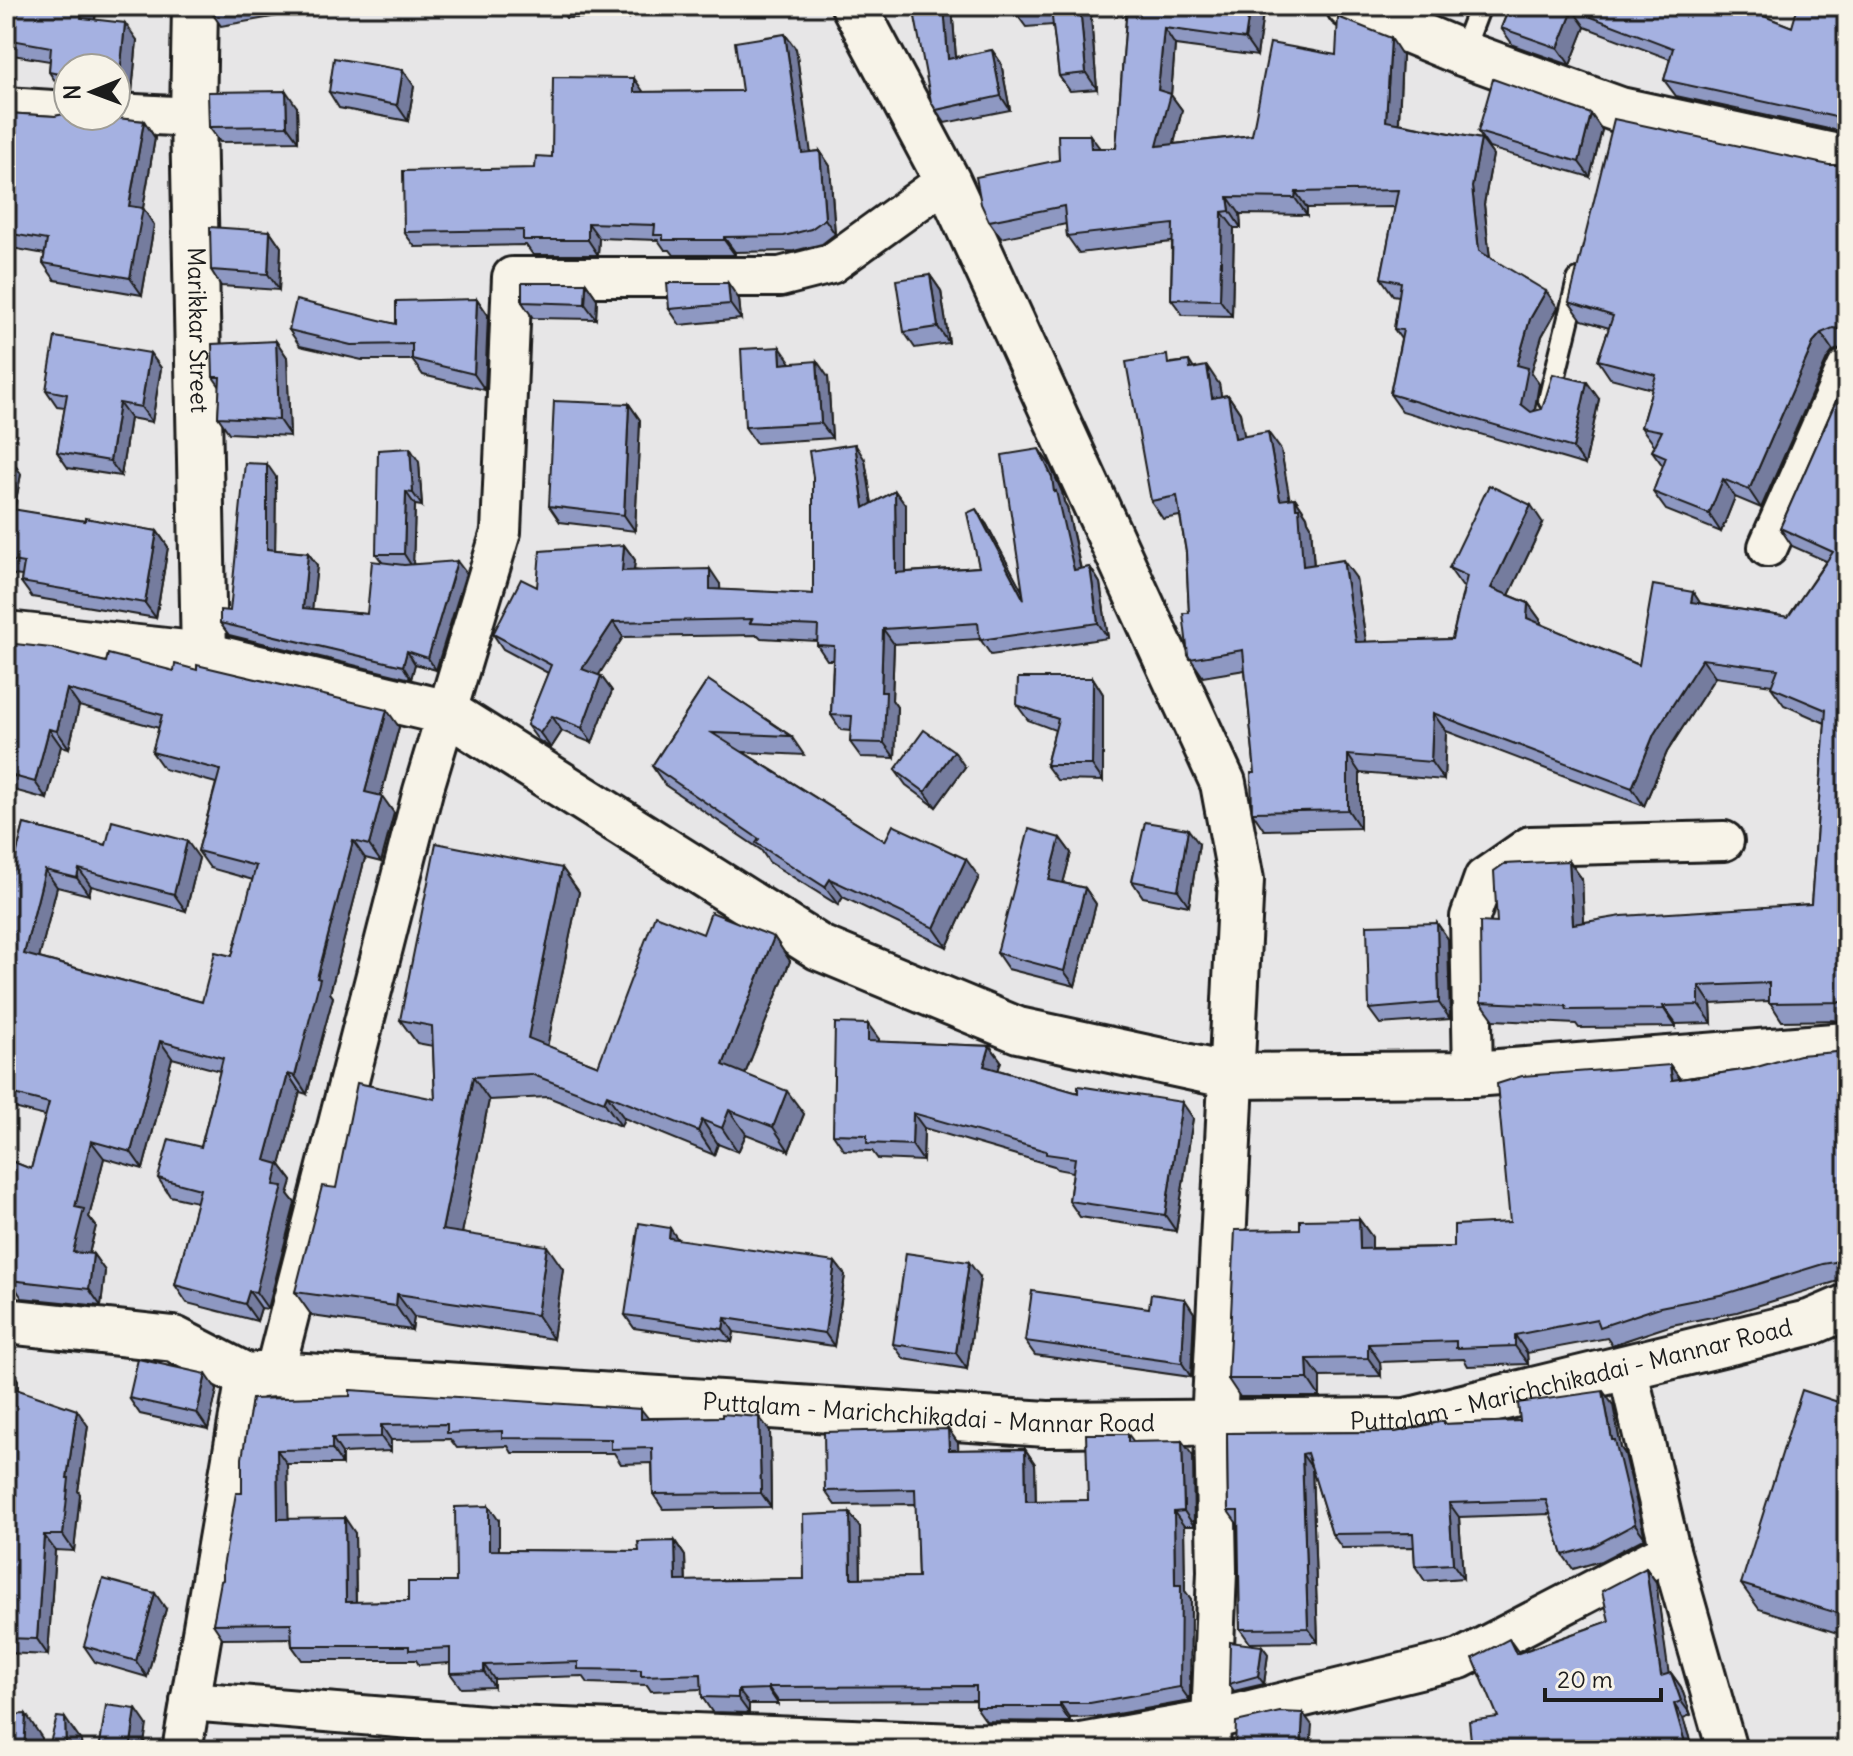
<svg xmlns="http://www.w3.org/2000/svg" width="1853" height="1756" font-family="Delius,sans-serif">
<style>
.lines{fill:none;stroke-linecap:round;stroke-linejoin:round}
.service-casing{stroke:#1c1c1c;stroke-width:26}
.minor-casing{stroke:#1c1c1c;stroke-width:44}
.tertiary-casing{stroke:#1c1c1c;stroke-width:50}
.primary-casing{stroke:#1c1c1c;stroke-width:50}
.service{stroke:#f7f3e8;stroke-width:20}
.minor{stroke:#f7f3e8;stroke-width:38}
.tertiary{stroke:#f7f3e8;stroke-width:44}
.primary{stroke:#f7f3e8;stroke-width:44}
.wall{fill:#8e98c2;stroke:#1c1c1c;stroke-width:2}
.shaded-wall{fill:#747c9e;stroke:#1c1c1c;stroke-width:2}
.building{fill:#a5b1e1;stroke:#1c1c1c;stroke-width:2}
.labels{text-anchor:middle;stroke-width:7;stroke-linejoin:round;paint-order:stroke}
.street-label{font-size:24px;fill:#1c1c1c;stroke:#f7f3e8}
</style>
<rect width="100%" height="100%" fill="#e7e6e7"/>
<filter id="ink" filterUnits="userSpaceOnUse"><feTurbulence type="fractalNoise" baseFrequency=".0125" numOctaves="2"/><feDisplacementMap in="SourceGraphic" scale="16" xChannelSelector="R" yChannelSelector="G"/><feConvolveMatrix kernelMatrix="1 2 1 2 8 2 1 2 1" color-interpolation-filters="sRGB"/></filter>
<g filter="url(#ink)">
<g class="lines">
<g class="service-casing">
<g id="service">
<path d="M 1462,53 L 1480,6"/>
<path d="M 1549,400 L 1578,280"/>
</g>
</g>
<g class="minor-casing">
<g id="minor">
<path d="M 6,107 L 68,111"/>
<path d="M 116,113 L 193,117"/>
<path d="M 1768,547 L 1847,368"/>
<path d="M 1473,1074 L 1470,917 L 1484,878 L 1530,846 L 1724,841"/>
<path d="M 1627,1367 L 1670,1550 L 1727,1750"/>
<path d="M 274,1374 L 423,791 L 501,532 L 512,277 L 780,277 L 831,264 L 947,180"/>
<path d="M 190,1701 L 485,1725 L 958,1743 L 1076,1744 L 1210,1720 L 1460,1659 L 1670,1550"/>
<path d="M 182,1750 L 246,1376"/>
<path d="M 1210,1750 L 1217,1571 L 1214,1423"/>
</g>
</g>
<g class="tertiary-casing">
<g id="tertiary">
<path id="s1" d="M 195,6 L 193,117 L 204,655"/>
<path d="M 854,6 L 947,180 L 1223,783 L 1241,880 L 1214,1423"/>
<path d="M 1349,6 L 1462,53 L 1620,110 L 1847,159"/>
<path d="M 6,634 L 204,655 L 448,713 L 820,948 L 1018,1030 L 1231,1076 L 1473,1074 L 1847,1045"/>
</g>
</g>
<g class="primary-casing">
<g id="primary">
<path id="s2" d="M 6,1321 L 174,1339 L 246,1376 L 274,1374 L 1047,1424 L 1406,1421 L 1812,1322 L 1847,1307"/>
</g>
</g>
<use href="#service" class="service"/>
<use href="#minor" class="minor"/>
<use href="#tertiary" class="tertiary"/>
<use href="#primary" class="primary"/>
</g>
<g class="wall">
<path d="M 6,6 L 97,6 L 95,20 L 137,40 L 132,92 L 116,93 L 116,68 L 68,68 L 68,90 L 60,88 L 49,72 L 50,61 L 6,54 Z"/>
<path d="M 207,6 L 300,6 L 301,12 L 221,26 Z"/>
<path d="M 558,6 L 629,6 L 629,17 L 566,18 Z"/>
<path d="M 913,6 L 952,6 L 956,57 L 992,50 L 1001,63 L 1010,110 L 945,123 L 936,110 Z"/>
<path d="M 1014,6 L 1090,6 L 1097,89 L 1070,91 L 1059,76 L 1053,25 L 1026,27 L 1015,12 Z"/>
<path d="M 1127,6 L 1264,6 L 1257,56 L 1175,45 L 1171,95 L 1182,110 L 1174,144 L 1252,135 L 1336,55 L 1402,55 L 1399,123 L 1481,139 L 1493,155 L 1484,204 L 1490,258 L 1558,308 L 1542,336 L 1531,373 L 1539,384 L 1535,411 L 1599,399 L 1585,465 L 1402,411 L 1390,394 L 1401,339 L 1394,329 L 1399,296 L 1393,295 L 1381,278 L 1395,207 L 1307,208 L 1307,215 L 1240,214 L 1241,228 L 1234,228 L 1232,316 L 1183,315 L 1171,299 L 1172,242 L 1079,253 L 1067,236 L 1066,224 L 1001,238 L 989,221 L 1059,160 L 1100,148 L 1116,148 Z"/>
<path d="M 1510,6 L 1744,8 L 1792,27 L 1847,6 L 1847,133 L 1676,96 L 1664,80 L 1670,59 L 1585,27 L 1570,65 L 1513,45 L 1501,28 Z"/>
<path d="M 796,49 L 810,152 L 820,151 L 830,166 L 835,234 L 822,244 L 794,251 L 735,252 L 735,255 L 674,255 L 670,250 L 665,250 L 658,240 L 599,238 L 598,255 L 533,255 L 526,245 L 415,247 L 404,232 L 535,168 L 644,92 L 742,91 Z"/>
<path d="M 414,86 L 408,121 L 339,108 L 329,92 Z"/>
<path d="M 297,107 L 298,141 L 220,142 L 209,127 Z"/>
<path d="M 6,113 L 55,116 L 67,114 L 144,121 L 155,138 L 143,208 L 154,225 L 142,295 L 55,280 L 43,263 L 45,254 L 6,247 Z"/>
<path d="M 1602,130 L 1590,177 L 1489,148 L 1478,132 Z"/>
<path d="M 1847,162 L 1847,346 L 1833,351 L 1827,359 L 1761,508 L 1735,497 L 1721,532 L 1666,510 L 1653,492 L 1663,466 L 1652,451 L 1655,446 L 1641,427 L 1652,389 L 1610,378 L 1598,360 L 1609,328 L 1582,320 L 1569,302 L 1829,165 L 1841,165 Z"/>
<path d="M 270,231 L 281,247 L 279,290 L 221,286 L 211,270 Z"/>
<path d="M 930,275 L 941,291 L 949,343 L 915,348 L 904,332 Z"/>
<path d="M 586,283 L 597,299 L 596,319 L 533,318 L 522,302 Z"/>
<path d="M 477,299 L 488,315 L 485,390 L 423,375 L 412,360 L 362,360 L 300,346 L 289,330 L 396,324 Z"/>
<path d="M 739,299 L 741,319 L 680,325 L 669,309 Z"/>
<path d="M 276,341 L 287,357 L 290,436 L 229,433 L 218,417 L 220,387 L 213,377 Z"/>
<path d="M 150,353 L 161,368 L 152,422 L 130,418 L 121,476 L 68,468 L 57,452 L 65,407 L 57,406 L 46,390 Z"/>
<path d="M 1189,361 L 1194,369 L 1219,384 L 1221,396 L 1228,395 L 1240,413 L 1244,437 L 1281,450 L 1289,499 L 1295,498 L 1307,516 L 1308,521 L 1311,526 L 1314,565 L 1356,578 L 1366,642 L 1452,639 L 1464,587 L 1462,586 L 1449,568 L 1543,523 L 1509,595 L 1528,603 L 1541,621 L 1540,624 L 1639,665 L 1693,592 L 1700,603 L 1788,617 L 1826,561 L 1792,546 L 1780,528 L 1847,376 L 1847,1020 L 1782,1021 L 1769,1001 L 1711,1004 L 1712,1023 L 1676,1024 L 1676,1027 L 1579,1028 L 1576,1024 L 1494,1020 L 1481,1002 L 1497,923 L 1569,861 L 1582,879 L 1584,922 L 1811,904 L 1825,723 L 1784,705 L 1771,687 L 1772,685 L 1715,677 L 1667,752 L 1644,806 L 1446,731 L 1444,780 L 1360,773 L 1360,828 L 1264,830 L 1252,812 L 1255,773 L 1245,670 L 1203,677 L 1188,655 L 1189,613 L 1186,552 L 1180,516 L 1163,519 L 1151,501 L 1172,363 Z"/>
<path d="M 791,363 L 828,377 L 832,438 L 756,443 L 745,427 Z"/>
<path d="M 629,404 L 640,420 L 635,531 L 560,522 L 549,506 Z"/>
<path d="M 6,457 L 10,458 L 21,474 L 14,510 L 85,521 L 157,531 L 168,547 L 156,618 L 32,597 L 21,582 L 22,576 L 6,574 Z"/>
<path d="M 865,460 L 872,504 L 895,491 L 906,506 L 906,572 L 979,567 L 987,525 L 1023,593 L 1050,465 L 1062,492 L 1064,502 L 1067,507 L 1081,569 L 1090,567 L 1100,583 L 1108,638 L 991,655 L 980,639 L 894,644 L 892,700 L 897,707 L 895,758 L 861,757 L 850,742 L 851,731 L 841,730 L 831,715 L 833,660 L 827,660 L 817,645 L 817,641 L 761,638 L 758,635 L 623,637 L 598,675 L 601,676 L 612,691 L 592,743 L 562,731 L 551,748 L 538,740 L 527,725 L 548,673 L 503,649 L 493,634 L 537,587 L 624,545 L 635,560 L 634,570 L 720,584 L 720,590 L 813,594 Z"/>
<path d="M 419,462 L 422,506 L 415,505 L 413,564 L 466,573 L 436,670 L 415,664 L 411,679 L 229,635 L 220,623 L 230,611 L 276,477 L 275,550 L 308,553 L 317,565 L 312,609 L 367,614 L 382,562 L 376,554 Z"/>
<path d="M 6,643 L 106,662 L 399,727 L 381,796 L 394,813 L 381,862 L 365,858 L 330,993 L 333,997 L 307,1094 L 300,1092 L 280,1165 L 292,1181 L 288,1194 L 295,1203 L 268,1309 L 261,1308 L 257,1321 L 187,1303 L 175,1285 L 197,1202 L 170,1196 L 158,1178 L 201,1147 L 220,1071 L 172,1058 L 143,1169 L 104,1158 L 89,1217 L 96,1226 L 89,1254 L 93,1254 L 105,1271 L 101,1306 L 22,1298 L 10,1280 L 14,1248 L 6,1245 L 6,1159 L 31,1169 L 45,1116 L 6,1106 L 6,888 L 8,888 L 24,824 L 106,845 L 199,858 L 186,911 L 91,886 L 89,895 L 57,887 L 39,958 L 202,1002 L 232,956 L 253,880 L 210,868 L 198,851 L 216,783 L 164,769 L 152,752 L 159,728 L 79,706 L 69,748 L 61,746 L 47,799 L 6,788 Z"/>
<path d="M 1093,678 L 1103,694 L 1103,781 L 1057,780 L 1046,765 L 1055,730 L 1028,720 L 1017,705 Z"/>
<path d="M 708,680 L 791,736 L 804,755 L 743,752 L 885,841 L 979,877 L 947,947 L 843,897 L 838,905 L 769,862 L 761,850 L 665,785 L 652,766 Z"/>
<path d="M 965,767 L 936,807 L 906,785 L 895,770 Z"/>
<path d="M 1060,838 L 1071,853 L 1063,883 L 1085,888 L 1096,904 L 1075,986 L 1008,969 L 997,953 Z"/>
<path d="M 1199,844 L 1189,906 L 1143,897 L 1132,881 Z"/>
<path d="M 562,868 L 579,892 L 547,1046 L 598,1066 L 703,934 L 774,937 L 790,961 L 745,1074 L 804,1114 L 789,1151 L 746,1134 L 738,1152 L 718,1144 L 714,1155 L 624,1118 L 621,1126 L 548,1097 L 489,1100 L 462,1233 L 563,1269 L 553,1339 L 414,1317 L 412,1330 L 312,1316 L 295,1292 L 336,1188 L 435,1099 L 433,1046 L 417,1043 L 400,1020 Z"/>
<path d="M 1437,923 L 1448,939 L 1450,1019 L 1380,1024 L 1369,1009 Z"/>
<path d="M 879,1039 L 879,1042 L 990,1046 L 1001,1061 L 998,1070 L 1078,1093 L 1193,1118 L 1176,1231 L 1080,1217 L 1069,1201 L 1073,1172 L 1057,1169 L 1054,1166 L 924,1128 L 923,1161 L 878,1159 L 872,1151 L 844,1150 L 833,1134 Z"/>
<path d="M 1847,1048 L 1847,1280 L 1835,1282 L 1737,1312 L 1672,1325 L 1612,1345 L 1607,1338 L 1527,1353 L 1528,1364 L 1468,1366 L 1464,1359 L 1380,1362 L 1381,1376 L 1320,1377 L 1320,1397 L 1240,1397 L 1228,1379 L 1300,1229 L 1359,1219 L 1372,1237 L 1372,1248 L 1454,1247 L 1510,1222 L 1670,1065 L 1680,1079 L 1750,1069 L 1837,1052 Z"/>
<path d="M 835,1262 L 845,1275 L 834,1346 L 734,1332 L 732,1342 L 634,1328 L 625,1315 Z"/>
<path d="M 980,1277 L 967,1369 L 904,1359 L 893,1344 Z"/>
<path d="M 1185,1299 L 1194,1313 L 1191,1377 L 1035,1355 L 1025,1341 Z"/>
<path d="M 6,1364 L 18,1380 L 18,1390 L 88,1426 L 78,1491 L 80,1494 L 74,1551 L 55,1550 L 48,1655 L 6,1653 Z"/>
<path d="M 217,1390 L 208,1429 L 140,1414 L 129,1398 Z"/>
<path d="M 252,1399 L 648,1418 L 759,1417 L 770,1431 L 771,1507 L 663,1509 L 653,1494 L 652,1463 L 621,1464 L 614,1453 L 512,1453 L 508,1446 L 457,1448 L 450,1439 L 391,1440 L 391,1451 L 342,1453 L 342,1464 L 287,1464 L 288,1519 L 355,1533 L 356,1602 L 408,1601 L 456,1582 L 499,1521 L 499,1550 L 639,1551 L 675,1541 L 685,1556 L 686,1581 L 804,1579 L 850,1513 L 860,1528 L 861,1578 L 918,1577 L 916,1504 L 835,1505 L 825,1491 L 948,1429 L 958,1443 L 958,1450 L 1025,1449 L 1035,1464 L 1036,1501 L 1088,1500 L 1128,1434 L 1134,1442 L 1193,1456 L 1194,1526 L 1184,1526 L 1185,1591 L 1191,1599 L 1190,1701 L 1100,1717 L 1070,1718 L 1070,1722 L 986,1721 L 976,1707 L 976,1700 L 778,1701 L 778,1704 L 749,1704 L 749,1713 L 712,1712 L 702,1697 L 702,1689 L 651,1691 L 647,1685 L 588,1683 L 583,1676 L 494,1679 L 494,1687 L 461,1688 L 450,1673 L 450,1663 L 419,1665 L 416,1660 L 302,1660 L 292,1646 L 291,1638 L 223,1639 L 213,1624 L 242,1493 Z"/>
<path d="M 1613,1405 L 1621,1448 L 1625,1454 L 1645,1538 L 1601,1561 L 1573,1569 L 1563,1555 L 1551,1514 L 1459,1517 L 1463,1578 L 1425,1581 L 1415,1566 L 1414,1547 L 1342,1548 L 1332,1534 L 1312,1468 L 1318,1642 L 1250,1643 L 1240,1629 L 1238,1525 L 1228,1511 L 1227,1433 L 1396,1432 L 1444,1421 L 1446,1424 L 1520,1421 Z"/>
<path d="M 1847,1405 L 1847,1636 L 1759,1609 L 1741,1584 Z"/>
<path d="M 1646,1568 L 1656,1582 L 1668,1674 L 1671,1673 L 1681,1687 L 1691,1715 L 1683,1718 L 1693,1750 L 1472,1750 L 1498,1717 L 1519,1653 L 1609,1621 Z"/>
<path d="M 166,1609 L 147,1677 L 95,1662 L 84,1646 Z"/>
<path d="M 1262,1646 L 1268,1654 L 1264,1684 L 1234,1691 L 1229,1684 Z"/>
</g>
<g class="shaded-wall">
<path d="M 83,6 L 97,6 L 92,35 L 81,18 Z"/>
<path d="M 621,6 L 629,6 L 629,17 Z"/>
<path d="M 944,6 L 952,6 L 957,72 L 948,59 Z"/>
<path d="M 1080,6 L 1090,6 L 1097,89 L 1086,73 Z"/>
<path d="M 1250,6 L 1264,6 L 1257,56 L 1245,39 Z"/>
<path d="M 1573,10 L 1585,27 L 1570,65 L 1558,48 Z"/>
<path d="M 125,23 L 137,40 L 132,92 L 120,75 Z"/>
<path d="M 1164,28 L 1175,45 L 1171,95 L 1182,110 L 1169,163 L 1157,146 L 1158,90 Z"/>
<path d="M 785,34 L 796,49 L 813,168 L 802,153 Z"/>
<path d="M 1391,38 L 1402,55 L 1398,138 L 1386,121 Z"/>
<path d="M 992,50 L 1001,63 L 1010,110 L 1001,96 Z"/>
<path d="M 403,70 L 414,86 L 408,121 L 397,105 Z"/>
<path d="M 634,78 L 645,94 L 634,92 Z"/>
<path d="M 286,91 L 297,107 L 298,141 L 287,126 Z"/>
<path d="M 1591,114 L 1602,130 L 1590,177 L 1579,162 Z"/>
<path d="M 144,121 L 155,138 L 143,208 L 154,225 L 142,295 L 130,278 L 129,206 Z"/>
<path d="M 1090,135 L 1102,151 L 1091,148 Z"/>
<path d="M 1481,139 L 1493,155 L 1484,204 L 1491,268 L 1479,251 L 1472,187 Z"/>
<path d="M 820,151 L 830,166 L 835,234 L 825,219 Z"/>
<path d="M 1296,192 L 1307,208 L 1307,215 L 1295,198 Z"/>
<path d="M 1228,197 L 1240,214 L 1241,228 L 1230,211 Z"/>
<path d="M 1222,212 L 1234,228 L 1232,316 L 1220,300 Z"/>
<path d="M 588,223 L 599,238 L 598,255 L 588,240 Z"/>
<path d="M 270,231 L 281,247 L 279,290 L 268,274 Z"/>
<path d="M 724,237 L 735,252 L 735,255 L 724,240 Z"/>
<path d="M 930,275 L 941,291 L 949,343 L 938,327 Z"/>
<path d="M 586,283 L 597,299 L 596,319 L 585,304 Z"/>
<path d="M 728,283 L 739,299 L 741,319 L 730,304 Z"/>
<path d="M 1546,291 L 1558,308 L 1542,336 L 1531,373 L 1539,384 L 1533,420 L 1521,404 L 1517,365 L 1530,319 Z"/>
<path d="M 477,299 L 488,315 L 485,390 L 474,374 Z"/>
<path d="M 1821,333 L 1833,351 L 1827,359 L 1761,508 L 1749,490 L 1814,341 Z"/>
<path d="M 276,341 L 287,357 L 290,436 L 279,420 Z"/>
<path d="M 780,347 L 791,363 L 781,364 Z"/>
<path d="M 150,353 L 161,368 L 152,422 L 141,407 Z"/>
<path d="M 817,361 L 828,377 L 832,438 L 821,423 Z"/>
<path d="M 1207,366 L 1219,384 L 1225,416 L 1212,398 Z"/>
<path d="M 1587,382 L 1599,399 L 1585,465 L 1573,448 Z"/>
<path d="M 1228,395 L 1240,413 L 1248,456 L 1235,438 Z"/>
<path d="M 119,403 L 130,418 L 121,476 L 110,461 Z"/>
<path d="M 629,404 L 640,420 L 635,531 L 624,515 Z"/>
<path d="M 1268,432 L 1281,450 L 1293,518 L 1280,500 Z"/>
<path d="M 855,444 L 865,460 L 875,523 L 864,508 Z"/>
<path d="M 410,448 L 419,462 L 422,506 L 413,493 Z"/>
<path d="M 1039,449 L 1050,465 L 1062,492 L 1064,502 L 1067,507 L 1084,585 L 1074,570 L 1054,492 Z"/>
<path d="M 10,458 L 21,474 L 12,523 L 6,514 L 6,480 Z"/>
<path d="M 267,464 L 276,477 L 275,561 L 267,549 Z"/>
<path d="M 1723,479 L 1735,497 L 1721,532 L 1709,514 Z"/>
<path d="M 895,491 L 906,506 L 906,588 L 896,573 Z"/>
<path d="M 406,492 L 415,505 L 413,568 L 404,554 Z"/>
<path d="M 1295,498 L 1307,516 L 1308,521 L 1311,526 L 1315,584 L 1303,566 Z"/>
<path d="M 1531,505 L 1543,523 L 1504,606 L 1491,588 Z"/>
<path d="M 976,509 L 987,525 L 1035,615 L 1024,600 Z"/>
<path d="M 157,531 L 168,547 L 156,618 L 145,603 Z"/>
<path d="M 624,545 L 635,560 L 632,586 L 622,571 Z"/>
<path d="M 308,553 L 317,565 L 311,621 L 303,608 Z"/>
<path d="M 1343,560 L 1356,578 L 1369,660 L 1356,642 Z"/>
<path d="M 457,561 L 466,573 L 436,670 L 428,658 Z"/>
<path d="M 1090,567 L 1100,583 L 1108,638 L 1098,623 Z"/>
<path d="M 710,569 L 720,584 L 721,605 L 710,589 Z"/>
<path d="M 1693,592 L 1705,610 L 1691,602 Z"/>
<path d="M 1528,603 L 1541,621 L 1540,636 L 1527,618 Z"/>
<path d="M 613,622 L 623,637 L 593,684 L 582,669 Z"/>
<path d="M 883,629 L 894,644 L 892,700 L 897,707 L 895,758 L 884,743 L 881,692 Z"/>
<path d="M 407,651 L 415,664 L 411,679 L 403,666 Z"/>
<path d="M 1702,659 L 1715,677 L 1667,752 L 1644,806 L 1632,788 L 1654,734 Z"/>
<path d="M 601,676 L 612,691 L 592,743 L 582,728 Z"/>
<path d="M 1093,678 L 1103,694 L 1103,781 L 1092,765 Z"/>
<path d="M 67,689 L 79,706 L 69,748 L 57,731 Z"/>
<path d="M 387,710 L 399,727 L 377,809 L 365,792 Z"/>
<path d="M 1433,713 L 1446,731 L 1444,780 L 1431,762 Z"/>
<path d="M 552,716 L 562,731 L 551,748 L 540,733 Z"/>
<path d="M 49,729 L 61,746 L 47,799 L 35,782 Z"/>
<path d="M 954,751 L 965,767 L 936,807 L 925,792 Z"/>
<path d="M 1348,755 L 1360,773 L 1360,828 L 1348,810 Z"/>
<path d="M 382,796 L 394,813 L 381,862 L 369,845 Z"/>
<path d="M 1188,829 L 1199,844 L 1189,906 L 1178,890 Z"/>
<path d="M 1060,838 L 1071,853 L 1060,895 L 1049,880 Z"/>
<path d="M 187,841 L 199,858 L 186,911 L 174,894 Z"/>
<path d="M 353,841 L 365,858 L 330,993 L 333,997 L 307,1094 L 295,1076 L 317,978 Z"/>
<path d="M 966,859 L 979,877 L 947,947 L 934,928 Z"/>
<path d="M 1569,861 L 1582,879 L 1585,942 L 1573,924 Z"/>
<path d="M 562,868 L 579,892 L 544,1062 L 528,1038 Z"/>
<path d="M 79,869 L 91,886 L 89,895 L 77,878 Z"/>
<path d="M 45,870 L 57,887 L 36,971 L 24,954 Z"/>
<path d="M 830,879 L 843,897 L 838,905 L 825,887 Z"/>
<path d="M 1085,888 L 1096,904 L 1075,986 L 1064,971 Z"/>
<path d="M 1437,923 L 1448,939 L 1450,1019 L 1439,1003 Z"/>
<path d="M 774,937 L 790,961 L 739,1089 L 723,1065 Z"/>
<path d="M 1699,986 L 1711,1004 L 1712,1023 L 1699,1005 Z"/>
<path d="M 1663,1006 L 1676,1024 L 1676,1027 L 1664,1009 Z"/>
<path d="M 868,1024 L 879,1039 L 879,1057 L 868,1041 Z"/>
<path d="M 160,1041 L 172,1058 L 143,1169 L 131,1152 Z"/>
<path d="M 990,1046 L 1001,1061 L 995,1082 L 984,1066 Z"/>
<path d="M 1670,1065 L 1683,1083 L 1672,1080 Z"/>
<path d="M 288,1074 L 300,1092 L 280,1165 L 292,1181 L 288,1194 L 295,1203 L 268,1309 L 256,1292 L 274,1185 L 265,1160 Z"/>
<path d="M 473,1077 L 489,1100 L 458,1253 L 442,1230 Z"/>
<path d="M 787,1091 L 804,1114 L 789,1151 L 773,1127 Z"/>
<path d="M 607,1095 L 624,1118 L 621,1126 L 604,1102 Z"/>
<path d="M 1182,1102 L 1193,1118 L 1176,1231 L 1165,1215 Z"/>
<path d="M 729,1110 L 746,1134 L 738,1152 L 722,1128 Z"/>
<path d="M 913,1113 L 924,1128 L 923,1161 L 912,1145 Z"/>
<path d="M 702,1120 L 718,1144 L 714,1155 L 698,1131 Z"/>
<path d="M 91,1141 L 104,1158 L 89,1217 L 96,1226 L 85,1269 L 73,1252 L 75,1207 Z"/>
<path d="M 1359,1219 L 1372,1237 L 1372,1267 L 1360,1249 Z"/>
<path d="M 670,1228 L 679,1241 L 669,1238 Z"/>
<path d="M 547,1246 L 563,1269 L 553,1339 L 537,1315 Z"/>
<path d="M 93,1254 L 105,1271 L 101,1306 L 89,1289 Z"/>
<path d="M 835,1262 L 845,1275 L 834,1346 L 825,1333 Z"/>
<path d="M 969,1262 L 980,1277 L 967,1369 L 956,1353 Z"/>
<path d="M 249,1291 L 261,1308 L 257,1321 L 245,1304 Z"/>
<path d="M 397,1294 L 414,1317 L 412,1330 L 396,1306 Z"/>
<path d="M 1185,1299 L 1194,1313 L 1191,1377 L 1182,1363 Z"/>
<path d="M 725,1318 L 734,1332 L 732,1342 L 723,1329 Z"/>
<path d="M 1515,1335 L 1527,1353 L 1528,1364 L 1515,1346 Z"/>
<path d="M 1368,1344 L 1380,1362 L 1381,1376 L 1368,1358 Z"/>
<path d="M 1307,1359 L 1320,1377 L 1320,1397 L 1308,1379 Z"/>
<path d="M 7,1364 L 18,1380 L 18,1402 L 7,1386 Z"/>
<path d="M 206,1374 L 217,1390 L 208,1429 L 197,1413 Z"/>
<path d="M 1603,1391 L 1613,1405 L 1621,1448 L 1625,1454 L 1645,1538 L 1635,1524 L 1612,1440 Z"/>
<path d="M 641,1409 L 652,1423 L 641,1419 Z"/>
<path d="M 77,1410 L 88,1426 L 78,1491 L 80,1494 L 74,1551 L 63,1535 L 67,1478 Z"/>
<path d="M 759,1417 L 770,1431 L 771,1507 L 761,1493 Z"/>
<path d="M 381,1425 L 391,1440 L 391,1451 L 381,1437 Z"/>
<path d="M 948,1429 L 958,1443 L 959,1465 L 949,1450 Z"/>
<path d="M 332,1438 L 342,1453 L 342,1464 L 332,1449 Z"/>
<path d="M 1182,1441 L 1193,1456 L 1194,1526 L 1184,1511 Z"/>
<path d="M 1025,1449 L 1035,1464 L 1036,1516 L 1026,1501 Z"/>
<path d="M 277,1450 L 287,1464 L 289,1534 L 278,1519 Z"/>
<path d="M 1302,1454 L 1312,1468 L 1318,1642 L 1308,1628 Z"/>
<path d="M 1449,1503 L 1459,1517 L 1463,1578 L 1453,1564 Z"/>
<path d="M 489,1506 L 499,1521 L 499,1564 L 489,1550 Z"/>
<path d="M 1174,1512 L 1184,1526 L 1185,1591 L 1191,1599 L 1190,1701 L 1180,1687 L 1175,1585 Z"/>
<path d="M 850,1513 L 860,1528 L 861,1592 L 851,1578 Z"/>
<path d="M 345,1518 L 355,1533 L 356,1617 L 346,1602 Z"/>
<path d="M 44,1535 L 55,1550 L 48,1655 L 37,1639 Z"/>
<path d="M 675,1541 L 685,1556 L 686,1595 L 676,1581 Z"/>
<path d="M 1646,1568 L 1656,1582 L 1671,1690 L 1661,1676 Z"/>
<path d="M 155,1593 L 166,1609 L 147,1677 L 136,1661 Z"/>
<path d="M 1509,1639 L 1519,1653 L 1516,1654 Z"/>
<path d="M 1262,1646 L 1268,1654 L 1264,1684 L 1258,1676 Z"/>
<path d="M 484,1665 L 494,1679 L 494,1687 L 484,1672 Z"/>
<path d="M 1671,1673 L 1681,1687 L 1691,1715 L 1681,1701 Z"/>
<path d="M 768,1687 L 778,1701 L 778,1704 L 768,1689 Z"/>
<path d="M 738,1690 L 749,1704 L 749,1713 L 738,1698 Z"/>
<path d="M 1060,1703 L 1070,1718 L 1070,1722 L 1060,1707 Z"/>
<path d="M 1674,1704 L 1683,1718 L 1693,1750 L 1687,1750 Z"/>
<path d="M 136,1709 L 147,1725 L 143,1750 L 130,1750 Z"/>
<path d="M 1303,1713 L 1312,1725 L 1310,1750 L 1301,1750 Z"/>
<path d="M 26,1714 L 42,1738 L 42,1750 L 24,1750 Z"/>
<path d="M 65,1718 L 81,1741 L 82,1750 L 66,1750 Z"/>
</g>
<g class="building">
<path d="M 6,6 L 83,6 L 81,18 L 125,23 L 120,75 L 116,76 L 116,68 L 68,68 L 68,76 L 49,72 L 51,47 L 6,39 Z"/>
<path d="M 913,6 L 944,6 L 948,59 L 992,50 L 1001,96 L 936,110 L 931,102 Z"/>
<path d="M 1014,6 L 1080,6 L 1086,73 L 1059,76 L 1051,9 L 1015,12 Z"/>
<path d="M 1127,6 L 1250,6 L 1245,39 L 1164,28 L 1158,90 L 1171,94 L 1157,146 L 1252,135 L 1270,43 L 1336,55 L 1338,17 L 1391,38 L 1386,121 L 1481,139 L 1472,187 L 1479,251 L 1546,291 L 1530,319 L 1517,365 L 1528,368 L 1521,404 L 1531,412 L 1542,409 L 1553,374 L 1587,382 L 1573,448 L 1390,394 L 1403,330 L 1394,329 L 1401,282 L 1381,278 L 1398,190 L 1296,192 L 1295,198 L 1228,197 L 1230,211 L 1222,212 L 1220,300 L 1171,299 L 1173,224 L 1067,236 L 1064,206 L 989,221 L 981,204 L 976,177 L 1059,160 L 1058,135 L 1090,135 L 1091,148 L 1116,148 Z"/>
<path d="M 1510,6 L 1738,6 L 1792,27 L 1798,6 L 1847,6 L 1847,121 L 1840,118 L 1664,80 L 1673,48 L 1573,10 L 1558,48 L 1501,28 Z"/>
<path d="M 785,34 L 802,153 L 820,151 L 825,219 L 811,229 L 784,236 L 724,237 L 724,240 L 663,240 L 663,235 L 654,235 L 655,225 L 588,223 L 588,240 L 523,240 L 523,230 L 404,232 L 403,171 L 535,168 L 536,156 L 552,157 L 553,77 L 634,78 L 634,92 L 742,91 L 735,42 Z"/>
<path d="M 334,58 L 403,70 L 397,105 L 329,92 Z"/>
<path d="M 1493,79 L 1591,114 L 1579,162 L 1478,132 Z"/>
<path d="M 286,91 L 287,126 L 209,127 L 208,92 Z"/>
<path d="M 6,113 L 55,116 L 68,113 L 68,116 L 99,116 L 144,121 L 129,206 L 143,208 L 130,278 L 43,263 L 47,240 L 6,233 Z"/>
<path d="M 1614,119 L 1829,165 L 1841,165 L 1847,162 L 1847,333 L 1844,330 L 1833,328 L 1821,333 L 1814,341 L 1749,490 L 1723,479 L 1709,514 L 1653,492 L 1666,457 L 1652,451 L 1662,431 L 1641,427 L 1656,375 L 1598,360 L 1613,316 L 1569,302 Z"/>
<path d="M 210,227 L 270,231 L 268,274 L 211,270 Z"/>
<path d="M 930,275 L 938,327 L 904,332 L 896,280 Z"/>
<path d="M 522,283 L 586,283 L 585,304 L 522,302 Z"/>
<path d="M 667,283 L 728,283 L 730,304 L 669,309 Z"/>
<path d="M 477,299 L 474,374 L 412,359 L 412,344 L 351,345 L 289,330 L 296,300 L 396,324 L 396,301 Z"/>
<path d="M 55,337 L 150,353 L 141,407 L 119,403 L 110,461 L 57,452 L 67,394 L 46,390 Z"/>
<path d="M 276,341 L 279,420 L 218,417 L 220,377 L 213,377 L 212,344 Z"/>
<path d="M 780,347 L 781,364 L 817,361 L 821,423 L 745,427 L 741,349 Z"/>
<path d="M 1167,355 L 1168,364 L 1189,361 L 1190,369 L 1207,366 L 1212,398 L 1228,395 L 1235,438 L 1268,432 L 1280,500 L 1295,498 L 1296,508 L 1299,508 L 1303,566 L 1343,560 L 1356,642 L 1452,639 L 1467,576 L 1449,568 L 1489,485 L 1531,505 L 1491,588 L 1528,603 L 1527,618 L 1639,665 L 1653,585 L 1693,592 L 1691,602 L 1788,617 L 1833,552 L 1780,528 L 1847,376 L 1847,1002 L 1769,1003 L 1769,983 L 1699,986 L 1699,1005 L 1663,1006 L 1664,1009 L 1567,1010 L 1566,1006 L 1481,1002 L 1480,922 L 1497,923 L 1494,871 L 1504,864 L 1569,861 L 1573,924 L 1622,916 L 1811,904 L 1826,710 L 1771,687 L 1778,669 L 1702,659 L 1654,734 L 1632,788 L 1433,713 L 1431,762 L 1348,755 L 1348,810 L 1252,812 L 1251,773 L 1255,773 L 1243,650 L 1190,659 L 1188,655 L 1183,613 L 1189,613 L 1186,552 L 1177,496 L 1151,501 L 1126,362 Z"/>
<path d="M 554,401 L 629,404 L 624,515 L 549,506 Z"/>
<path d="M 855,444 L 864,508 L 895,491 L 896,573 L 979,567 L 967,513 L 976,509 L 1024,600 L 1002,455 L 1039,449 L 1052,477 L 1054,492 L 1056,491 L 1074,570 L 1090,567 L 1098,623 L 980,640 L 978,623 L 883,629 L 881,692 L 886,692 L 884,743 L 850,742 L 852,716 L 831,715 L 834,646 L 817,645 L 818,626 L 750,623 L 752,619 L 613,622 L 582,669 L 601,676 L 582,728 L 552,716 L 540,733 L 527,725 L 551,665 L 493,634 L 521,579 L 537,587 L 540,551 L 624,545 L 622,571 L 710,569 L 710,589 L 813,594 L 813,477 L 809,451 Z"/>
<path d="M 410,448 L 413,493 L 406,492 L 404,554 L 376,554 L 378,450 Z"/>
<path d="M 6,457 L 10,458 L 6,480 Z"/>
<path d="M 245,463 L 267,464 L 267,549 L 308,553 L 303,608 L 367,614 L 372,561 L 404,565 L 457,561 L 428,658 L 407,651 L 403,666 L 220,623 L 220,610 L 230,611 Z"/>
<path d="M 6,508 L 85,521 L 85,518 L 157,531 L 145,603 L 21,582 L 24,563 L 6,560 Z"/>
<path d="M 6,643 L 51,648 L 106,662 L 108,654 L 174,671 L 175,664 L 197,670 L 197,665 L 387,710 L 365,792 L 382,796 L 369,845 L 353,841 L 317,978 L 320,979 L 295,1076 L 288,1074 L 265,1160 L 279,1164 L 274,1185 L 283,1186 L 256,1292 L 249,1291 L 245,1304 L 175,1285 L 200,1189 L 158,1178 L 169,1139 L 201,1147 L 223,1058 L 160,1041 L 131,1152 L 91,1141 L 75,1207 L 84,1209 L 73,1252 L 93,1254 L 89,1289 L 10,1280 L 15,1234 L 6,1231 L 6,1159 L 31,1169 L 49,1103 L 6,1092 L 6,888 L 8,888 L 24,824 L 106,845 L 112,821 L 187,841 L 174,894 L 79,869 L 77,878 L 45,870 L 24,954 L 202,1002 L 215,952 L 232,956 L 256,866 L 198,851 L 220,770 L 152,752 L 162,715 L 67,689 L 57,731 L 49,729 L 35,782 L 6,774 Z"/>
<path d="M 1018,678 L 1093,678 L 1092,765 L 1046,765 L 1058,719 L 1017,705 Z"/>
<path d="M 708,680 L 791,736 L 712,733 L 885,841 L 893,825 L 966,859 L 934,928 L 830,879 L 825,887 L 756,843 L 759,839 L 652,766 Z"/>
<path d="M 924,730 L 954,751 L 925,792 L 895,770 Z"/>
<path d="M 1145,822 L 1188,829 L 1178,890 L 1132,881 Z"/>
<path d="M 1029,829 L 1060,838 L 1049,880 L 1085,888 L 1064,971 L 997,953 Z"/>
<path d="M 436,843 L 562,868 L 528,1038 L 598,1066 L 655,915 L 703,934 L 711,912 L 774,937 L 723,1065 L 787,1091 L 773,1127 L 729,1110 L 722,1128 L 702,1120 L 698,1131 L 607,1095 L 604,1102 L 531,1074 L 473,1077 L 442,1230 L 547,1246 L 537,1315 L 397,1294 L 396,1306 L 295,1292 L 322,1186 L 336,1188 L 357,1083 L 435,1099 L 432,1026 L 400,1020 Z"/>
<path d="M 1437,923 L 1439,1003 L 1369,1009 L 1367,925 Z"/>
<path d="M 835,1023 L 868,1024 L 868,1041 L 990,1046 L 984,1066 L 1078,1093 L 1078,1086 L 1182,1102 L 1165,1215 L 1069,1201 L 1075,1158 L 1046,1154 L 1046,1151 L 913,1113 L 912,1145 L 867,1143 L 867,1135 L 833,1134 Z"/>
<path d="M 1847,1048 L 1847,1260 L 1823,1264 L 1725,1294 L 1660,1307 L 1600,1327 L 1597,1319 L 1515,1335 L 1515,1346 L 1456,1348 L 1456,1341 L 1368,1344 L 1368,1358 L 1307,1359 L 1308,1379 L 1228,1379 L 1235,1230 L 1300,1229 L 1300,1220 L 1359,1219 L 1360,1249 L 1454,1247 L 1454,1225 L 1510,1222 L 1497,1084 L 1522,1076 L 1670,1065 L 1672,1080 L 1750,1069 L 1799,1055 L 1837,1052 Z"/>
<path d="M 639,1223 L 670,1228 L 669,1238 L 835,1262 L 825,1333 L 725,1318 L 723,1329 L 625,1315 Z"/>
<path d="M 906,1253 L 969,1262 L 956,1353 L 893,1344 Z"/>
<path d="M 1032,1291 L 1149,1308 L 1151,1294 L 1185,1299 L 1182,1363 L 1025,1341 Z"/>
<path d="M 138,1359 L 206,1374 L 197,1413 L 129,1398 Z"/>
<path d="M 6,1364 L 7,1364 L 7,1386 L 77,1410 L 67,1478 L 69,1478 L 63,1535 L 44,1535 L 37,1639 L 6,1638 Z"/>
<path d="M 350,1390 L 641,1409 L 641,1419 L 722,1417 L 722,1414 L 759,1417 L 761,1493 L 653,1494 L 652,1448 L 611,1449 L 611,1439 L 502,1438 L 502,1431 L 447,1433 L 447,1424 L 381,1425 L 381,1437 L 332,1438 L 332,1449 L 277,1450 L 278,1519 L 345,1518 L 346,1602 L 408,1601 L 408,1582 L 456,1582 L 455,1507 L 489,1506 L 489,1550 L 639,1551 L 638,1542 L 675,1541 L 676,1581 L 804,1579 L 803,1515 L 850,1513 L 851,1578 L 918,1577 L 915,1489 L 825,1491 L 824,1432 L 948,1429 L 949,1450 L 1025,1449 L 1026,1501 L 1088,1500 L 1086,1434 L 1128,1434 L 1128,1442 L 1182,1441 L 1184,1511 L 1174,1512 L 1175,1585 L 1181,1585 L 1180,1687 L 1090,1703 L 1060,1703 L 1060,1707 L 976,1707 L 976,1686 L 768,1687 L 768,1689 L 738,1690 L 738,1698 L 702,1697 L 701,1674 L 641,1676 L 641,1670 L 578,1669 L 578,1662 L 484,1665 L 484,1672 L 450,1673 L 450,1648 L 409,1650 L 409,1646 L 292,1646 L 291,1623 L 213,1624 L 221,1581 L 223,1580 L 223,1567 L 236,1493 L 242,1493 L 242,1458 L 252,1399 L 350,1396 Z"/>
<path d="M 1802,1390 L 1847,1405 L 1847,1616 L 1741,1584 Z"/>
<path d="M 1603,1391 L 1612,1440 L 1615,1440 L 1635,1524 L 1592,1547 L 1563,1555 L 1546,1500 L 1449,1503 L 1453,1564 L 1415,1566 L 1413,1533 L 1332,1534 L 1307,1453 L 1302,1454 L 1308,1628 L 1240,1629 L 1238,1511 L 1228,1511 L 1227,1433 L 1396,1432 L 1444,1421 L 1444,1424 L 1520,1421 L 1518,1403 Z"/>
<path d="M 1646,1568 L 1661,1676 L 1671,1673 L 1681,1701 L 1674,1704 L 1687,1750 L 1472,1750 L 1469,1721 L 1498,1717 L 1473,1658 L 1509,1639 L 1516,1654 L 1609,1621 L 1602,1591 Z"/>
<path d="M 103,1579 L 155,1593 L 136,1661 L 84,1646 Z"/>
<path d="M 1230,1642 L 1262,1646 L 1258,1676 L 1229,1684 Z"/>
<path d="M 106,1705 L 136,1709 L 130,1750 L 99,1750 Z"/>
<path d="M 1280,1712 L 1303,1713 L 1301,1750 L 1235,1750 L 1236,1722 Z"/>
<path d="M 26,1714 L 24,1750 L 6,1750 L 6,1715 Z"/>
<path d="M 57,1717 L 65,1718 L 66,1750 L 48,1750 Z"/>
<path d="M 848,1746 L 1046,1750 L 848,1750 Z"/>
</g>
</g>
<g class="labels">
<g class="street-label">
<text dy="8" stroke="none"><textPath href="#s1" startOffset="324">Marikkar Street</textPath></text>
<text dy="8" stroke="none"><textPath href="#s2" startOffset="1582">Puttalam - Marichchikadai - Mannar Road</textPath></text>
<text dy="8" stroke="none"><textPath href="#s2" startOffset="934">Puttalam - Marichchikadai - Mannar Road</textPath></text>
</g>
</g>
<rect width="1853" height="1756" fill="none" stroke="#f7f3e8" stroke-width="32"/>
<rect x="16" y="16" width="1821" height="1724" fill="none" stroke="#1c1c1c" stroke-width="3" filter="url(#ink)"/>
<g transform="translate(92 92) rotate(269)"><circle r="38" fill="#f7f3e8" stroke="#9f9d96" stroke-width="2"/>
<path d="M0-6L14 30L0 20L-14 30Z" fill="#1c1c1c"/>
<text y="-12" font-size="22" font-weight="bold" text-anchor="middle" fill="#1c1c1c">N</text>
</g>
<path d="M1545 1688v12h116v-12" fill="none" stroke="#1c1c1c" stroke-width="4"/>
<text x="1557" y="1688" font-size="24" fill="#1c1c1c" stroke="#f7f3e8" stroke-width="6" paint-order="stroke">20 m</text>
</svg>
